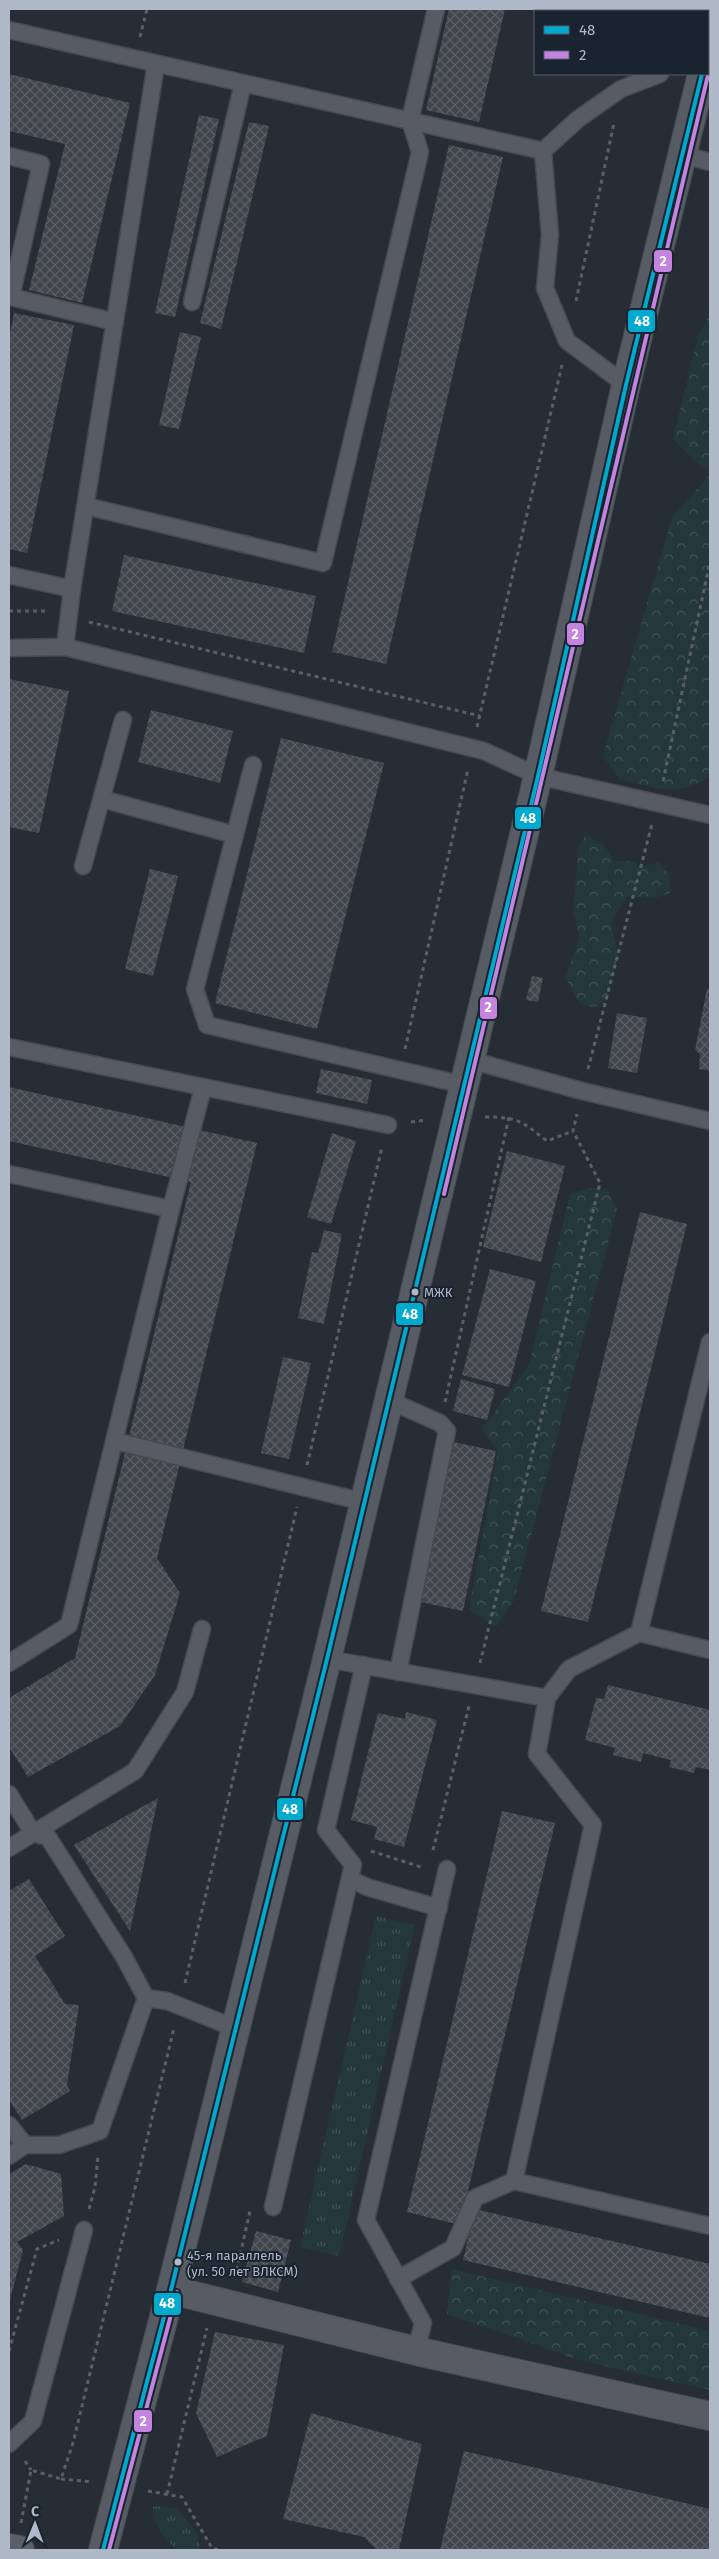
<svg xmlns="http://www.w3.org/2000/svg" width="719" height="2559" font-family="'Fira Sans',sans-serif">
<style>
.grass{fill:url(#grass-tufts)}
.forest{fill:url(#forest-crowns)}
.building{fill:url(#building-cross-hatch)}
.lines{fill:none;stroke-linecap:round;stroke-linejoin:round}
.service-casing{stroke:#454950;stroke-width:19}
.minor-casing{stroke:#454950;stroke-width:30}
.tertiary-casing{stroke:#454950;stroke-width:30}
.secondary-casing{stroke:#454950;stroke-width:30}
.path{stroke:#5a6066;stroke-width:3;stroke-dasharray:4 4;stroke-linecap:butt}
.service{stroke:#575b63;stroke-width:16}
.minor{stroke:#575b63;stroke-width:28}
.tertiary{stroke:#575b63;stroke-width:28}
.secondary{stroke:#5a6068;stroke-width:28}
.bus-1-casing{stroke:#1a2330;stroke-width:8}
.bus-2-casing{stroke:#1a2330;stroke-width:8}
.bus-1{stroke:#00a9ce;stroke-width:4}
.bus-2{stroke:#c483df;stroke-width:4}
.bus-dot{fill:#b0b9c7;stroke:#1a2330;stroke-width:2}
.labels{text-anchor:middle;stroke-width:4;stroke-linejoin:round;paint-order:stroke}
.bus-label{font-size:13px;fill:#b0b9c7;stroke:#1a2330;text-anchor:start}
.line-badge{stroke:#1a2330;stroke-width:2}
.badge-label{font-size:14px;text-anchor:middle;font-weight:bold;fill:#fff}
</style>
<defs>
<pattern id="grass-tufts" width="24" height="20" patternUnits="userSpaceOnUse" patternTransform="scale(1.25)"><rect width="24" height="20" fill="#24383b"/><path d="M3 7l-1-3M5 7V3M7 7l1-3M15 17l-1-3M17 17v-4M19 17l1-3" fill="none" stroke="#415356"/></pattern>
<pattern id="forest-crowns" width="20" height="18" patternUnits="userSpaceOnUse" patternTransform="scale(1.25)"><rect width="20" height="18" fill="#24383b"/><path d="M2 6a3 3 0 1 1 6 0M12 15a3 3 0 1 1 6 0" fill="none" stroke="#415356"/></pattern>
<pattern id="building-cross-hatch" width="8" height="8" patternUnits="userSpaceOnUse" patternTransform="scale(1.25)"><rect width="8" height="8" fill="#41464d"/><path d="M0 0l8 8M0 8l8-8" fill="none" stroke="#5a5f65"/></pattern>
</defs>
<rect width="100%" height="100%" fill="#272d35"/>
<g class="grass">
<path d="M 376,1916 L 415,1925 L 339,2256 L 300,2247 Z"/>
<path d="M 153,2506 L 177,2508 L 198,2535 L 200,2550 L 177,2550 C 164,2538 153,2525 153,2506 Z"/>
</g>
<g class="forest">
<path d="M 710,313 L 710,775 C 681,800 652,787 619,779 L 603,756 L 672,517 L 710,475 L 673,439 L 698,337 Z"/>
<path d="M 586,835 L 604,845 L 614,861 L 632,861 L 640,867 L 659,862 L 669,874 L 670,893 L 655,898 L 627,897 L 611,922 L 618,956 L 606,999 L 594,1008 L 579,1003 L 565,977 L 580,938 L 573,911 L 579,845 Z"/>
<path d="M 589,1188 L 607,1189 L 617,1209 L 514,1600 L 496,1627 L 469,1609 L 498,1451 L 482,1429 L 529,1365 L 570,1194 Z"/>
<path d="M 452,2269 L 710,2331 L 710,2390 L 579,2360 L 447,2314 Z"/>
</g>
<g class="building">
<path d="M 449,9 L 505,9 L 479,122 L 426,110 Z"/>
<path d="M 9,74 L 130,103 L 82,303 L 29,290 L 65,144 L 9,131 Z"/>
<path d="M 199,115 L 219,119 L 175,317 L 155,313 Z"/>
<path d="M 249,122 L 269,126 L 221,329 L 200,323 Z"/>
<path d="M 449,145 L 503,157 L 386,664 L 332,652 Z"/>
<path d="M 14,313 L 74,325 L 27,553 L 9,549 L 9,339 Z"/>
<path d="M 180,332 L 201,337 L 179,429 L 159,425 Z"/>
<path d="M 124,555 L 316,596 L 304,653 L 112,611 Z"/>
<path d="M 9,679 L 69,691 L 39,833 L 9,827 Z"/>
<path d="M 151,710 L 233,731 L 220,783 L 138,762 Z"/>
<path d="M 281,738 L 384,763 L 317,1029 L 215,1003 Z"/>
<path d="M 150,869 L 178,876 L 153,976 L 125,969 Z"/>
<path d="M 532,976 L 543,978 L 538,1002 L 526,1000 Z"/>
<path d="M 707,989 L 710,989 L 710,1071 L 699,1069 L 700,1054 L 695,1050 Z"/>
<path d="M 617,1013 L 647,1018 L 637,1073 L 608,1068 Z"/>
<path d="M 321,1069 L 372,1080 L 367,1104 L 316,1093 Z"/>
<path d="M 9,1087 L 257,1143 L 157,1558 L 180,1593 L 155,1675 L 120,1726 L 28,1777 L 9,1747 L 9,1698 L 75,1658 L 191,1182 L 9,1141 Z"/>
<path d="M 332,1133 L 356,1141 L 331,1224 L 307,1217 Z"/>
<path d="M 507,1151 L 565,1166 L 541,1262 L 483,1247 Z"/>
<path d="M 640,1212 L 687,1224 L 588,1622 L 541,1611 Z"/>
<path d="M 324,1230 L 342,1234 L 324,1324 L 298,1318 L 312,1252 L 318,1253 Z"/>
<path d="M 490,1269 L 536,1281 L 509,1387 L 462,1375 Z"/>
<path d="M 283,1357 L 311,1363 L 289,1459 L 261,1453 Z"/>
<path d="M 461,1379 L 495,1389 L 487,1420 L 453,1411 Z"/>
<path d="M 449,1441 L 496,1451 L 463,1611 L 416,1601 Z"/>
<path d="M 608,1685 L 710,1710 L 710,1770 L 696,1767 L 694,1773 L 669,1767 L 671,1760 L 643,1753 L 641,1762 L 613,1755 L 615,1748 L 585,1740 L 596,1698 L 604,1699 Z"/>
<path d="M 406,1712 L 437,1720 L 404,1847 L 374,1839 L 377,1827 L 351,1820 L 378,1713 L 405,1719 Z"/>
<path d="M 158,1798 L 130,1931 L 74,1845 Z"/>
<path d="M 502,1811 L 555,1823 L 460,2225 L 407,2212 Z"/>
<path d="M 29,1879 L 65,1936 L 35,1956 L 65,2004 L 79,2005 L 67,2085 L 70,2091 L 22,2120 L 9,2100 L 9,1891 Z"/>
<path d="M 26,2164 L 61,2174 L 64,2216 L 17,2242 L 23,2250 L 9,2304 L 9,2174 Z"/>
<path d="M 475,2209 L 710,2264 L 710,2318 L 463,2260 Z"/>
<path d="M 256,2231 L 291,2240 L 278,2292 L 242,2282 Z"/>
<path d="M 215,2332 L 284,2345 L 267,2436 L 217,2457 L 196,2413 Z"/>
<path d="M 311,2413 L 422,2444 L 399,2550 L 377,2550 L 364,2537 L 283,2519 Z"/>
<path d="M 464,2451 L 710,2509 L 710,2550 L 440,2550 Z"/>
</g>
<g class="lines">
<g class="service-casing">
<g id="service">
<path d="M 9,30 L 543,151 L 550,235 L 545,288 L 567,341 L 626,385"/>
<path d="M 543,151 L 578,119 L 621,89 L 660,74"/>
<path d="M 684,155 L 710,162"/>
<path d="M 9,156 L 41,164 L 11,297 L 115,322"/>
<path d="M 192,302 L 243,83"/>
<path d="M 86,506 L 323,563 L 420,152 L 410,120 L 436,9"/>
<path d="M 9,575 L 72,589"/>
<path d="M 65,647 L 72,589 L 156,64"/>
<path d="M 9,648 L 65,647 L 484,751 L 538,776 L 710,815"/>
<path d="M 253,765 L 195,989 L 207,1025 L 464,1085"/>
<path d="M 102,799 L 235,835"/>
<path d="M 83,866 L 123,720"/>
<path d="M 9,1047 L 388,1125"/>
<path d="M 470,1060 L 582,1091 L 710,1121"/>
<path d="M 9,1174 L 171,1209"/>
<path d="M 388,1400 L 440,1423 L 447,1431 L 398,1672"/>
<path d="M 115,1441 L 364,1502"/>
<path d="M 639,1633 L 710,1650"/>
<path d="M 327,1659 L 547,1698"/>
<path d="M 9,1663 L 69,1625 L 171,1209 L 203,1088"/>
<path d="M 9,1794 L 33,1833 L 48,1837 L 124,1957 L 146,1998 L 100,2131 L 59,2145 L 25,2145 L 9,2125"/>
<path d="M 9,1848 L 135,1771 L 185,1692 L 202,1629"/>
<path d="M 350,1879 L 367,1887 L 439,1908"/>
<path d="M 146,1998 L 167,2001 L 235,2028"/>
<path d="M 9,2156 L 25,2145"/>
<path d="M 514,2181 L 593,1825 L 537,1754 L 547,1698 L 569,1669 L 639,1633 L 710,1342"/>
<path d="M 273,2207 L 353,1865 L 326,1830 L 364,1665"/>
<path d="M 398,2279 L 453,2248 L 475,2198 L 514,2181 L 710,2226"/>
<path d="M 416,2351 L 423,2323 L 366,2220 L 447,1869"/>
<path d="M 9,2444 L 33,2421 L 84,2230"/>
</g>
</g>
<g class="minor-casing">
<path id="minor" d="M 171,2290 L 416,2351 L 710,2416"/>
</g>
<g class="tertiary-casing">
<g id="tertiary">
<path d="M 708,47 L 710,35"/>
<path d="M 103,2550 L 171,2290 L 327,1659 L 538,776 L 626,385 L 702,74"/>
</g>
</g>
<g class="secondary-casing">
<path id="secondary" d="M 9,2548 L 20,2550"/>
</g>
<g class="path">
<path d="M 638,11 L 638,9"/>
<path d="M 140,37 L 147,9"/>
<path d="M 576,301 L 614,123"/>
<path d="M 9,611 L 47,611"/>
<path d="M 89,622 L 480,716"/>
<path d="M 477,727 L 562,365"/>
<path d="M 663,781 L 710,562"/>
<path d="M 405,1049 L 468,769"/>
<path d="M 588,1069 L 652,824"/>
<path d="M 485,1117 C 519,1117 521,1121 547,1141 L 573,1131"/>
<path d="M 411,1122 L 427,1120"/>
<path d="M 445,1402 L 509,1117"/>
<path d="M 307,1465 L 382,1147"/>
<path d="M 480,1663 L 600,1183 L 573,1131 L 577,1114"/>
<path d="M 433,1850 L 469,1706"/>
<path d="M 371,1851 L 424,1868"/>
<path d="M 185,1983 L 297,1507"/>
<path d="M 89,2209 L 95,2187 L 98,2156"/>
<path d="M 233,2277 L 236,2273 L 250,2211"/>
<path d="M 9,2351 L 37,2249 L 59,2240"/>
<path d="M 25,2461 L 31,2470"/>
<path d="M 61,2479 L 93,2482"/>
<path d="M 148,2491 L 182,2497 L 212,2548 L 221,2550"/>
<path d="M 167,2494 L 207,2328"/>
<path d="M 21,2523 L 31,2470 L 61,2479 L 73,2443 L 174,2028"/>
</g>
<use href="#service" class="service"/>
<use href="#minor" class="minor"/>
<use href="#tertiary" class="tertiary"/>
<use href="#secondary" class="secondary"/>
<g class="bus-1-casing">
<path id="bus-1" d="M 103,2550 L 171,2290 L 327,1659 L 538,776 L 626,385 L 702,74"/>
</g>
<g class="bus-2-casing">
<g id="bus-2">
<path d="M 444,1194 C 533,822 617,448 708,75"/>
<path d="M 109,2550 L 177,2292"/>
</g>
</g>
<use href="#bus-1" class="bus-1"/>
<use href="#bus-2" class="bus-2"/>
</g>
<g class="bus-dot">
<circle cx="415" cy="1292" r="4.5"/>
<circle cx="178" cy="2262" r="4.5"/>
</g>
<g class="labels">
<g class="bus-label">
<text x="424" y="1297">МЖК</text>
<text x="187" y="2260">45-я параллель<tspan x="187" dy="16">(ул. 50 лет ВЛКСМ)</tspan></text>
</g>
</g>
<g class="line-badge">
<rect x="653" y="249" width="20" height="24" rx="5" fill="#c483df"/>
<rect x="627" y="309" width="29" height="24" rx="5" fill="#00a9ce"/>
<rect x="566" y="622" width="19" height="24" rx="5" fill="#c483df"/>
<rect x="514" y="806" width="28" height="24" rx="5" fill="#00a9ce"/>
<rect x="479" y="996" width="19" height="24" rx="5" fill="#c483df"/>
<rect x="395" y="1302" width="29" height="24" rx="5" fill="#00a9ce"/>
<rect x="276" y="1797" width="28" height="24" rx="5" fill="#00a9ce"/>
<rect x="153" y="2292" width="29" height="24" rx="5" fill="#00a9ce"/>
<rect x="133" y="2409" width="20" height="24" rx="5" fill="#c483df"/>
</g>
<g class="badge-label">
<text x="663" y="266">2</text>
<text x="642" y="326">48</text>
<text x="575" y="639">2</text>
<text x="528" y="823">48</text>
<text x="488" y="1012">2</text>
<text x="410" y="1319">48</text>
<text x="290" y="1814">48</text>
<text x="167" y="2308">48</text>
<text x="143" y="2426">2</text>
</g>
<rect width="719" height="2559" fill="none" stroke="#b0b9c7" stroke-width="20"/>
<rect x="534" y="10" width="175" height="65" fill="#1a2330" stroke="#565f6c"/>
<rect x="544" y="26" width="25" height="8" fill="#00a9ce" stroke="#565f6c"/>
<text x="579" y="35" font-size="15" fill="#b0b9c7">48</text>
<rect x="544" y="51" width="25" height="8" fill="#c483df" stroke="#565f6c"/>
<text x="579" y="60" font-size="15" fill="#b0b9c7">2</text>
<g transform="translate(35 2524) rotate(1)" stroke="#1a2330" stroke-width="4" paint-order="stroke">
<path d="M0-4L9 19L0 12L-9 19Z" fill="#b0b9c7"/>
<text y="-8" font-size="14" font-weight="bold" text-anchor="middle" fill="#b0b9c7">С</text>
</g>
</svg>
